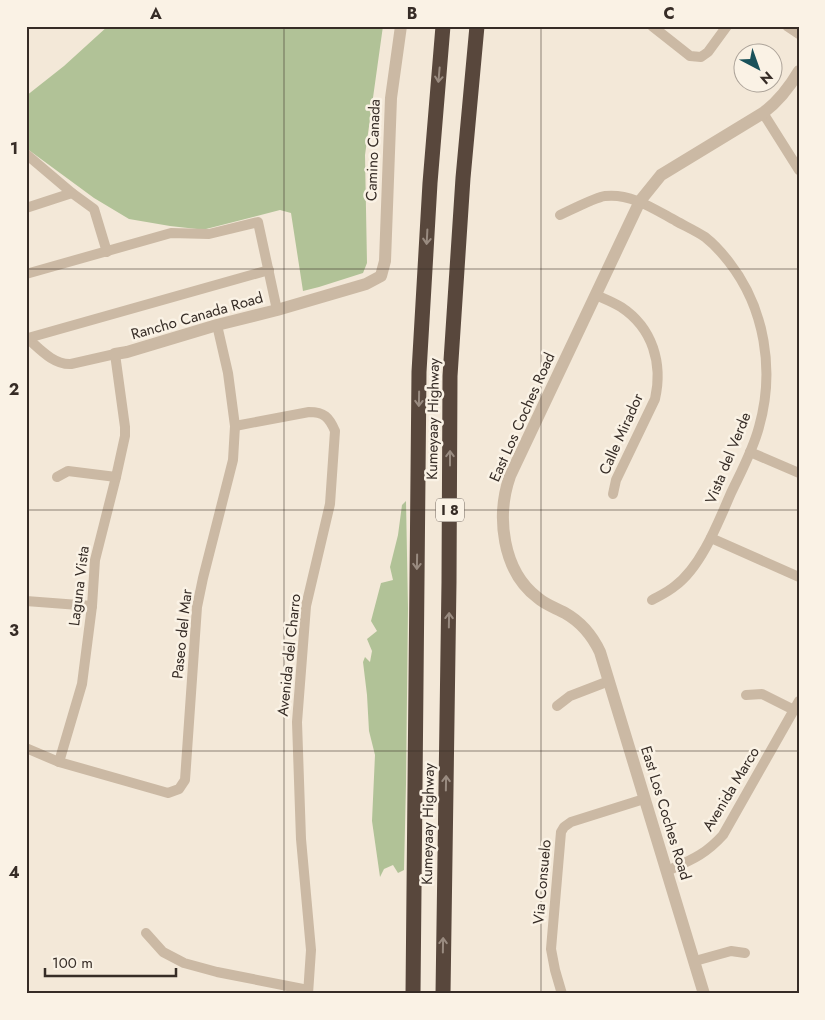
<svg xmlns="http://www.w3.org/2000/svg" width="825" height="1020" font-family="Jost,sans-serif">
<style>
.green{fill:#b1c297}
.lines{fill:none;stroke-linecap:round;stroke-linejoin:round}
.minor{stroke:#cbb9a4;stroke-width:10}
.tertiary{stroke:#cbb9a4;stroke-width:12}
.motorway{stroke:#58473c;stroke-width:15}
.oneway{stroke:#998b80}
.grid{fill:none;stroke:#362c26;stroke-width:1;stroke-opacity:0.55}
.labels{text-anchor:middle;stroke-width:5;stroke-linejoin:round;paint-order:stroke}
.shield{fill:#faf2e5;stroke:#71675f;stroke-width:1}
.shield-label{font-size:14px;font-weight:bold;fill:#362c26}
.street-label{font-size:15px;fill:#362c26;stroke:#faf2e5}
.neatline{fill:none;stroke:#362c26;stroke-width:2}
.grid-label{font-size:16px;text-anchor:middle;font-weight:bold;fill:#362c26}
</style>
<rect width="100%" height="100%" fill="#f3e8d8"/>
<g class="green">
<path d="M 108,26 L 383,26 L 365,155 L 367,263 L 363,273 L 319,287 L 303,291 L 291,213 L 280,210 L 206,229 L 197,229 L 170,226 L 129,219 L 94,198 L 26,148 L 26,96 L 64,66 Z"/>
<path d="M 406,501 L 408,608 L 406,784 L 404,870 L 398,873 L 393,865 L 384,869 L 380,877 L 372,821 L 375,755 L 369,731 L 367,695 L 363,662 L 365,657 L 370,662 L 372,651 L 367,639 L 377,631 L 371,621 L 381,583 L 393,580 L 390,567 L 398,535 L 402,505 Z"/>
</g>
<g class="lines">
<g class="minor">
<path d="M 652,26 L 690,56 L 701,57 L 708,52 L 727,26"/>
<path d="M 787,26 L 799,34"/>
<path d="M 763,113 L 799,170"/>
<path d="M 26,154 L 72,193"/>
<path d="M 26,208 L 72,193 L 94,209 L 107,252"/>
<path d="M 560,215 C 571,210 596,197 605,196 C 631,193 654,209 676,221 C 685,226 696,231 705,237 C 714,244 722,253 729,262 C 765,308 775,371 759,427 C 753,450 741,472 731,493 C 718,523 701,567 675,586 C 668,592 659,596 652,600"/>
<path d="M 26,274 L 171,233 L 209,234 L 258,222 L 277,310"/>
<path d="M 596,295 C 605,299 613,302 621,307 C 653,328 663,364 655,399 L 616,480 L 613,494"/>
<path d="M 26,337 C 39,348 53,365 71,364 L 115,354 L 125,427 L 125,436 L 116,477 L 95,560 L 92,606 L 82,684 L 59,762"/>
<path d="M 28,338 L 269,270"/>
<path d="M 235,426 L 309,412 C 324,412 329,417 335,431 L 330,504 L 306,606 L 297,722 L 301,839 L 311,950 L 308,994"/>
<path d="M 750,452 L 799,473"/>
<path d="M 57,477 L 68,471 L 116,477"/>
<path d="M 711,538 L 799,577"/>
<path d="M 26,601 L 92,606"/>
<path d="M 746,695 L 762,694 L 794,710"/>
<path d="M 557,706 L 570,696 L 609,681"/>
<path d="M 26,748 L 59,762 L 168,793 L 179,789 L 185,780 L 197,607 L 203,578 L 233,460 L 235,426 L 228,373 L 217,325"/>
<path d="M 667,871 C 691,860 705,855 723,835 L 799,701"/>
<path d="M 146,933 L 163,952 L 184,963 L 217,972 L 308,990"/>
<path d="M 695,961 L 731,951 L 745,953"/>
<path d="M 562,994 L 555,970 L 551,949 L 561,832 L 564,827 L 571,822 L 644,799"/>
</g>
<g class="tertiary">
<path d="M 115,354 L 127,352 L 217,325 L 277,310 L 366,284 L 381,276 L 385,261 L 391,98 L 401,26"/>
<path d="M 704,994 L 600,652 C 592,635 581,622 565,613 C 556,608 546,605 538,598 C 502,571 496,516 510,476 L 640,201 L 661,175 L 763,113 C 779,101 789,88 799,71"/>
</g>
<g class="motorway">
<path d="M 413,994 L 419,372 L 430,183 L 443,26"/>
<path d="M 443,994 L 449,582 L 450,376 L 463,178 L 477,26"/>
</g>
</g>
<defs><path id="oneway-shaft" d="M-6 0H5M1.5-3L5.5 0L1.5 3" fill="none" stroke-width="1.6" stroke-linecap="round" stroke-linejoin="round" transform="scale(1.25)"/></defs>
<g class="oneway">
<use href="#oneway-shaft" transform="translate(439 75) rotate(95)"/>
<use href="#oneway-shaft" transform="translate(427 237) rotate(93)"/>
<use href="#oneway-shaft" transform="translate(419 399) rotate(91)"/>
<use href="#oneway-shaft" transform="translate(450 458) rotate(-90)"/>
<use href="#oneway-shaft" transform="translate(417 562) rotate(91)"/>
<use href="#oneway-shaft" transform="translate(449 620) rotate(-89)"/>
<use href="#oneway-shaft" transform="translate(446 783) rotate(-89)"/>
<use href="#oneway-shaft" transform="translate(443 945) rotate(-89)"/>
</g>
<path class="grid" d="M 284,26 L 284,994M 541,26 L 541,994M 26,269 L 799,269M 26,510 L 799,510M 26,751 L 799,751"/>
<g class="labels">
<rect class="shield" x="436" y="498.5" width="28" height="23" rx="4"/>
<g class="shield-label">
<text x="450" y="515">I 8</text>
</g>
<g class="street-label">
<text transform="translate(373 150) rotate(-88)" y="5">Camino Canada</text>
<text transform="translate(197 316) rotate(-16)" y="5">Rancho Canada Road</text>
<text transform="translate(522 417) rotate(-66)" y="5">East Los Coches Road</text>
<text transform="translate(433 419) rotate(-89)" y="5">Kumeyaay Highway</text>
<text transform="translate(621 434) rotate(-66)" y="5">Calle Mirador</text>
<text transform="translate(728 458) rotate(-68)" y="5">Vista del Verde</text>
<text transform="translate(79 586) rotate(-83)" y="5">Laguna Vista</text>
<text transform="translate(182 634) rotate(-84)" y="5">Paseo del Mar</text>
<text transform="translate(289 655) rotate(-84)" y="5">Avenida del Charro</text>
<text transform="translate(731 789) rotate(-59)" y="5">Avenida Marco</text>
<text transform="translate(666 813) rotate(73)" y="5">East Los Coches Road</text>
<text transform="translate(428 824) rotate(-89)" y="5">Kumeyaay Highway</text>
<text transform="translate(542 882) rotate(-85)" y="5">Via Consuelo</text>
</g>
</g>
<rect width="825" height="1020" fill="none" stroke="#faf2e5" stroke-width="55"/>
<g transform="translate(758 68) rotate(139)"><circle r="24" fill="#faf2e5" stroke="#aca399"/>
<path d="M0-4L9 19L0 12L-9 19Z" fill="#19515a"/>
<text y="-8" font-size="14" font-weight="bold" text-anchor="middle" fill="#362c26">N</text>
</g>
<path d="M45 968v8h131v-8" fill="none" stroke="#362c26" stroke-width="2.5"/>
<text x="52" y="968" font-size="15" fill="#362c26" stroke="#faf2e5" stroke-width="4" paint-order="stroke">100 m</text>
<rect x="28" y="28" width="770" height="964" class="neatline"/>
<g class="grid-label">
<text x="156" y="19">A</text>
<text x="412" y="19">B</text>
<text x="669" y="19">C</text>
<text x="14" y="154">1</text>
<text x="14" y="395">2</text>
<text x="14" y="636">3</text>
<text x="14" y="878">4</text>
</g>
</svg>
